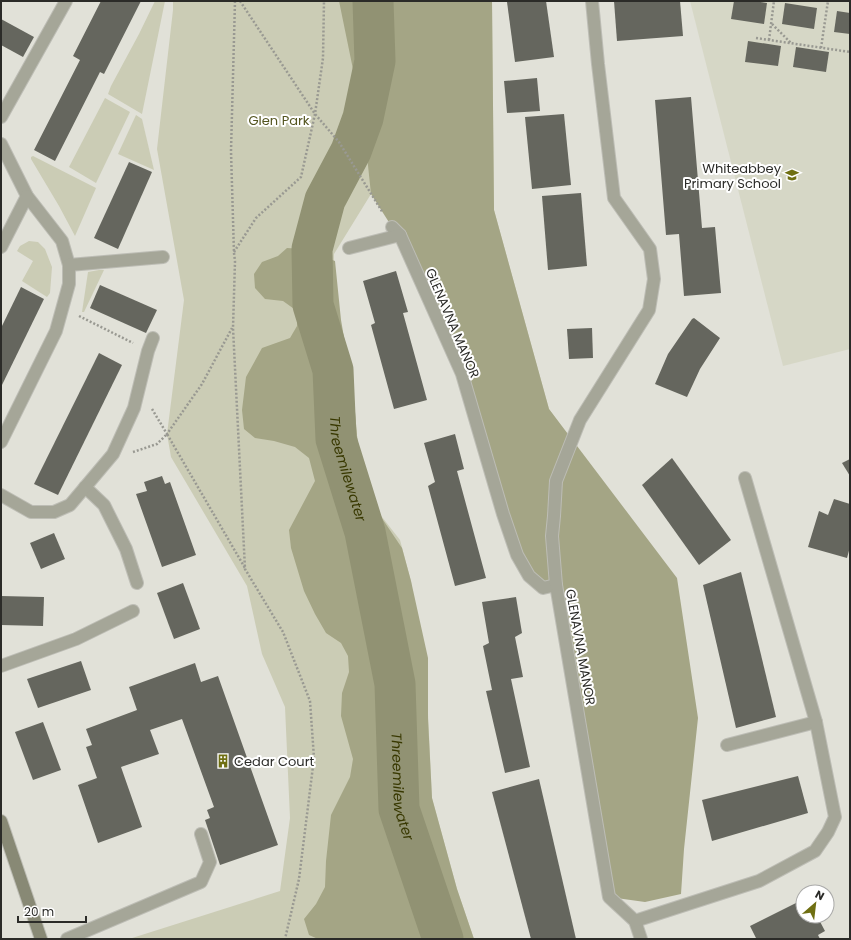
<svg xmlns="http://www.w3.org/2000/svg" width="851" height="940" font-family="Poppins,sans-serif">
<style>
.built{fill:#d6d7c6}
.green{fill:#cbccb5}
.forest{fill:#a4a585}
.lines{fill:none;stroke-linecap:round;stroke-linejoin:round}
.river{stroke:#919273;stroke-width:41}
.building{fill:#65665e}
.lane-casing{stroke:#bdbdb5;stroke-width:14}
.street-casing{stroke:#bdbdb5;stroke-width:14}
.secondary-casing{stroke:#bdbdb5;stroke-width:14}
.path{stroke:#999992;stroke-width:2.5;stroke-dasharray:2 2;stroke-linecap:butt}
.lane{stroke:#a5a698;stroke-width:12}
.street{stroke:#a5a698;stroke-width:12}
.secondary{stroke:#888975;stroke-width:12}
.labels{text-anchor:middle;stroke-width:4;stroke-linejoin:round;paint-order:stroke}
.park-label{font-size:13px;fill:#545520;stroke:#fff}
.poi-label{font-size:13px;fill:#2b2b28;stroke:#fff;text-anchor:end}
.street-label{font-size:13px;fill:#2b2b28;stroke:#fff}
.water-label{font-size:14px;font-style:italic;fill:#383800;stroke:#fff}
</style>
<rect width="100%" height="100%" fill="#e1e1d8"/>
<path class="built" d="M 690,1 L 850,1 L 850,349 L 783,366 Z"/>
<g class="green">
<path d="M 155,1 L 165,1 L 142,114 L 108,94 L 111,86 L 139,34 Z"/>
<path d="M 173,1 L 492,1 L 494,210 L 549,409 L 564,430 L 416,236 L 371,194 L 334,254 L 334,287 L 353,389 L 358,447 L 375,508 L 400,540 L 411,581 L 428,714 L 432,798 L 457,889 L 474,939 L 129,939 L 280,891 L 290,818 L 285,707 L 262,654 L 247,586 L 171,457 L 167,434 L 184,300 L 157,149 L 173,10 Z"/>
<path d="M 105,98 L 130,112 L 96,183 L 69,167 Z"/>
<path d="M 136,115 L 142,119 L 154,170 L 118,154 Z"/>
<path d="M 33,156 L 96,188 L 75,236 L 59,206 L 31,159 L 31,157 Z"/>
<path d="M 29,241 L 38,242 L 45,249 L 52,267 L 50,293 L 47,297 L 22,281 L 33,261 L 17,251 L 20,246 Z"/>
<path d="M 99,270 L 104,270 L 84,312 L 82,312 L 88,272 Z"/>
</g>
<g class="forest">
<path d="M 339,1 L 492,1 L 494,210 L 549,409 L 677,578 L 698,718 L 684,849 L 681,894 L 645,902 L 609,897 L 556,586 L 543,588 L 529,576 L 462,374 L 392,227 L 371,194 L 363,118 Z"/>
<path d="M 287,248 L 303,249 L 335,261 L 341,320 L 353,389 L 358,447 L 375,508 L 402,548 L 411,581 L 428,658 L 428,719 L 432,798 L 457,889 L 474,939 L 318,939 L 309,935 L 304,919 L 316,904 L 325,887 L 326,861 L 331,815 L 350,777 L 353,759 L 341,716 L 342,693 L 349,672 L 348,656 L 341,643 L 326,633 L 315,614 L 304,591 L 291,548 L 289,530 L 315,481 L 309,458 L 295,447 L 274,441 L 255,438 L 244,429 L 242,410 L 246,377 L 262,348 L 290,338 L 297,326 L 297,311 L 283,301 L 265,299 L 255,288 L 254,274 L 262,262 L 278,256 Z"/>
</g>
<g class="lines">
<path class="river" id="s1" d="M 373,1 L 375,61 L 363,118 L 351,151 L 325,200 L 312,249 L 313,305 L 333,370 L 336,439 L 365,532 L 395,684 L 399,809 L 443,939"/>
</g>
<g class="building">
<path d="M 101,1 L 141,1 L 104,74 L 100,72 L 55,161 L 34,150 L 80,60 L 73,56 Z"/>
<path d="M 512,1 L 546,1 L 554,57 L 515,62 L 507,2 Z"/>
<path d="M 614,1 L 680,1 L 683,36 L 617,41 Z"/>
<path d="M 734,1 L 753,1 L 767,3 L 764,24 L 731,19 Z"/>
<path d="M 785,3 L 817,8 L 814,29 L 782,24 Z"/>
<path d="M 837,11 L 850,13 L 850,34 L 834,32 Z"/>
<path d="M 1,19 L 34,37 L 23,57 L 1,45 Z"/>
<path d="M 748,41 L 781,46 L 778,66 L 745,62 Z"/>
<path d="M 796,47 L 829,52 L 826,72 L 793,67 Z"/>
<path d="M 537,78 L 540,111 L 507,113 L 504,81 Z"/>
<path d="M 691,97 L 702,228 L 715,227 L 721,293 L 684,296 L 679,234 L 666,235 L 655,100 Z"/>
<path d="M 564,114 L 571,185 L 532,189 L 525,117 Z"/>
<path d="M 129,162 L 152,172 L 118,249 L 94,238 Z"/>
<path d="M 581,193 L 587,266 L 548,270 L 542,196 Z"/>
<path d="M 396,271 L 408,312 L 403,313 L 427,400 L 394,409 L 371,325 L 375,323 L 363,281 Z"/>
<path d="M 100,285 L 157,310 L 146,333 L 90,308 Z"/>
<path d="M 21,287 L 44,299 L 1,387 L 1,328 Z"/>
<path d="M 694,318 L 720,338 L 700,369 L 687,397 L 655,384 L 668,354 L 692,319 Z"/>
<path d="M 592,328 L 593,358 L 569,359 L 567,329 Z"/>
<path d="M 99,353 L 122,365 L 58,495 L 34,484 Z"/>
<path d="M 455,434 L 464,469 L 457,471 L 486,578 L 455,586 L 428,486 L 435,482 L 424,443 Z"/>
<path d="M 672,458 L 731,540 L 699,565 L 642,485 Z"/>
<path d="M 850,459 L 850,476 L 842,463 Z"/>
<path d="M 162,476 L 165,484 L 170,482 L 196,555 L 162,567 L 136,494 L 147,491 L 144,482 Z"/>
<path d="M 834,499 L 850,504 L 850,547 L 847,558 L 808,547 L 819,511 L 828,515 Z"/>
<path d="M 54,533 L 65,559 L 41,569 L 30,543 Z"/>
<path d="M 741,572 L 776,717 L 736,728 L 703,585 Z"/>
<path d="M 183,583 L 200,629 L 174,639 L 157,593 Z"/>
<path d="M 1,596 L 44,597 L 43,626 L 1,625 Z"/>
<path d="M 516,597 L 522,633 L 515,637 L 523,677 L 511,679 L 530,767 L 505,773 L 486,691 L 492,690 L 483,646 L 489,643 L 482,602 Z"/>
<path d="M 81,661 L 91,690 L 38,708 L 27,679 Z"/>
<path d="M 195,663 L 201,682 L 218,676 L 278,845 L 220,865 L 205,820 L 210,818 L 207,810 L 214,807 L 182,719 L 150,730 L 159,754 L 121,767 L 142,827 L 98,843 L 78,785 L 97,778 L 86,747 L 92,745 L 86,729 L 137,710 L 129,687 Z"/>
<path d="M 43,722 L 61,770 L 33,780 L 15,732 Z"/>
<path d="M 798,776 L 808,813 L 712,841 L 702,800 Z"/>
<path d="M 539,779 L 576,939 L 531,939 L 492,792 Z"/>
<path d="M 800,901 L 803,906 L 803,916 L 817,916 L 825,931 L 818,935 L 820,939 L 754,939 L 756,938 L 750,926 Z"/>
</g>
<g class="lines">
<g class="lane-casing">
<g id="lane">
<path d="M 85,487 L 104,505 L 126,549 L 137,583"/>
<path d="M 67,939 L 201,882 L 210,862 L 201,834"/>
</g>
</g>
<g class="street-casing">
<g id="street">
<path d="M 1,117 L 66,1"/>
<path d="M 1,144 L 27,196 L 62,241 L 69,265 L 69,284 L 56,331 L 1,442"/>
<path d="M 392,227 L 400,235 L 462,374 L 503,514 L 517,555 L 529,576 L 543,588 L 556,585 L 609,897 L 635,921 L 641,939"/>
<path d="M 1,247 L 27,196"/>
<path d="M 349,248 L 400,235"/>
<path d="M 69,265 L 163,257"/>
<path d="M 1,495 L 31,512 L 54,512 L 70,505 L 113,454 L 134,408 L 148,351 L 153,338"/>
<path d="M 556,585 L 552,536 L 554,516 L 556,481 L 580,420 L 649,310 L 654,279 L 650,249 L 614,198 L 598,64 L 592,1"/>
<path d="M 1,666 L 76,639 L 133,611"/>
<path d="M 727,745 L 816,722"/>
<path d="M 635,921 L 759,881 L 815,851 L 828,832 L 835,817 L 816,722 L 745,478"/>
</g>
</g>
<g class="secondary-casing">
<path id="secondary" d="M 1,821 L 41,939"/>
</g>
<g class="path">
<path d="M 235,1 L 231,151 L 234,253 L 235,261 L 233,328 L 245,569 L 283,632 L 310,701 L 314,758 L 299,879 L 285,939"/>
<path d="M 240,1 L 315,114 L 339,142 L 383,213"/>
<path d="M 772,24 L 791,43"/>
<path d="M 756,38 L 850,52"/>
<path d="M 769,40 L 774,1"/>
<path d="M 821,48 L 828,1"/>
<path d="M 234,252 L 256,218 L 301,177 L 315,114 L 323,58 L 324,1"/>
<path d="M 79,316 L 133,343"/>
<path d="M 152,409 L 167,434 L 202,384 L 232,328"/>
<path d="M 133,452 L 157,444 L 167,434 L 245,568"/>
</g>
<use href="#lane" class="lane"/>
<use href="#street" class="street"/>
<use href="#secondary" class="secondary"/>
</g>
<defs>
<g id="school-bare" transform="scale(1.08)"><path d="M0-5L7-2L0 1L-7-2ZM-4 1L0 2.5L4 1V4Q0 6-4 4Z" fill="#6f6f12" stroke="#fff" stroke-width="2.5" paint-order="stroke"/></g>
<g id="building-bare" transform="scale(1.08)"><path d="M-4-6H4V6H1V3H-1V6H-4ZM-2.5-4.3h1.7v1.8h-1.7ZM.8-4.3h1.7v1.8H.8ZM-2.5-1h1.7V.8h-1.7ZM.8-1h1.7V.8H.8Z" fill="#6f6f12" stroke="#fff" stroke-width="2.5" paint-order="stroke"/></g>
</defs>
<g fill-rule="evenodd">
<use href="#school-bare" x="792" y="175"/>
<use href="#building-bare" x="223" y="761"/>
</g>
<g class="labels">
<g class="park-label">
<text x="279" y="125">Glen Park</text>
</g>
<g class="poi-label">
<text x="781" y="173">Whiteabbey<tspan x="781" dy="15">Primary School</tspan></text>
<text x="234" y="766" text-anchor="start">Cedar Court</text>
</g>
<g class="street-label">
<text transform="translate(453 323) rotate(67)" y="5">GLENAVNA MANOR</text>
<text transform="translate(581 647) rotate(80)" y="5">GLENAVNA MANOR</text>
</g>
<g class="water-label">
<text dy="5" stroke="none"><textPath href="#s1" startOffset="484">Threemilewater</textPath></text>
<text dy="5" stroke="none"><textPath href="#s1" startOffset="808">Threemilewater</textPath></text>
</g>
</g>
<rect width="851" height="940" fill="none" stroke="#2b2b28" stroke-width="4"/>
<g transform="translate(815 904) rotate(28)"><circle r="19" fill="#ffffff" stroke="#aaaaa9"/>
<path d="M0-3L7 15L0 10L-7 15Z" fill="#6f6f12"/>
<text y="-6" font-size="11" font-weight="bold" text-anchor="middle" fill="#2b2b28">N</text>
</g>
<path d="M18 916v6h68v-6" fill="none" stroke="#2b2b28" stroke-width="2"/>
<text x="24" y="916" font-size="12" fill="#2b2b28" stroke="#ffffff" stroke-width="3" paint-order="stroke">20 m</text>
</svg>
